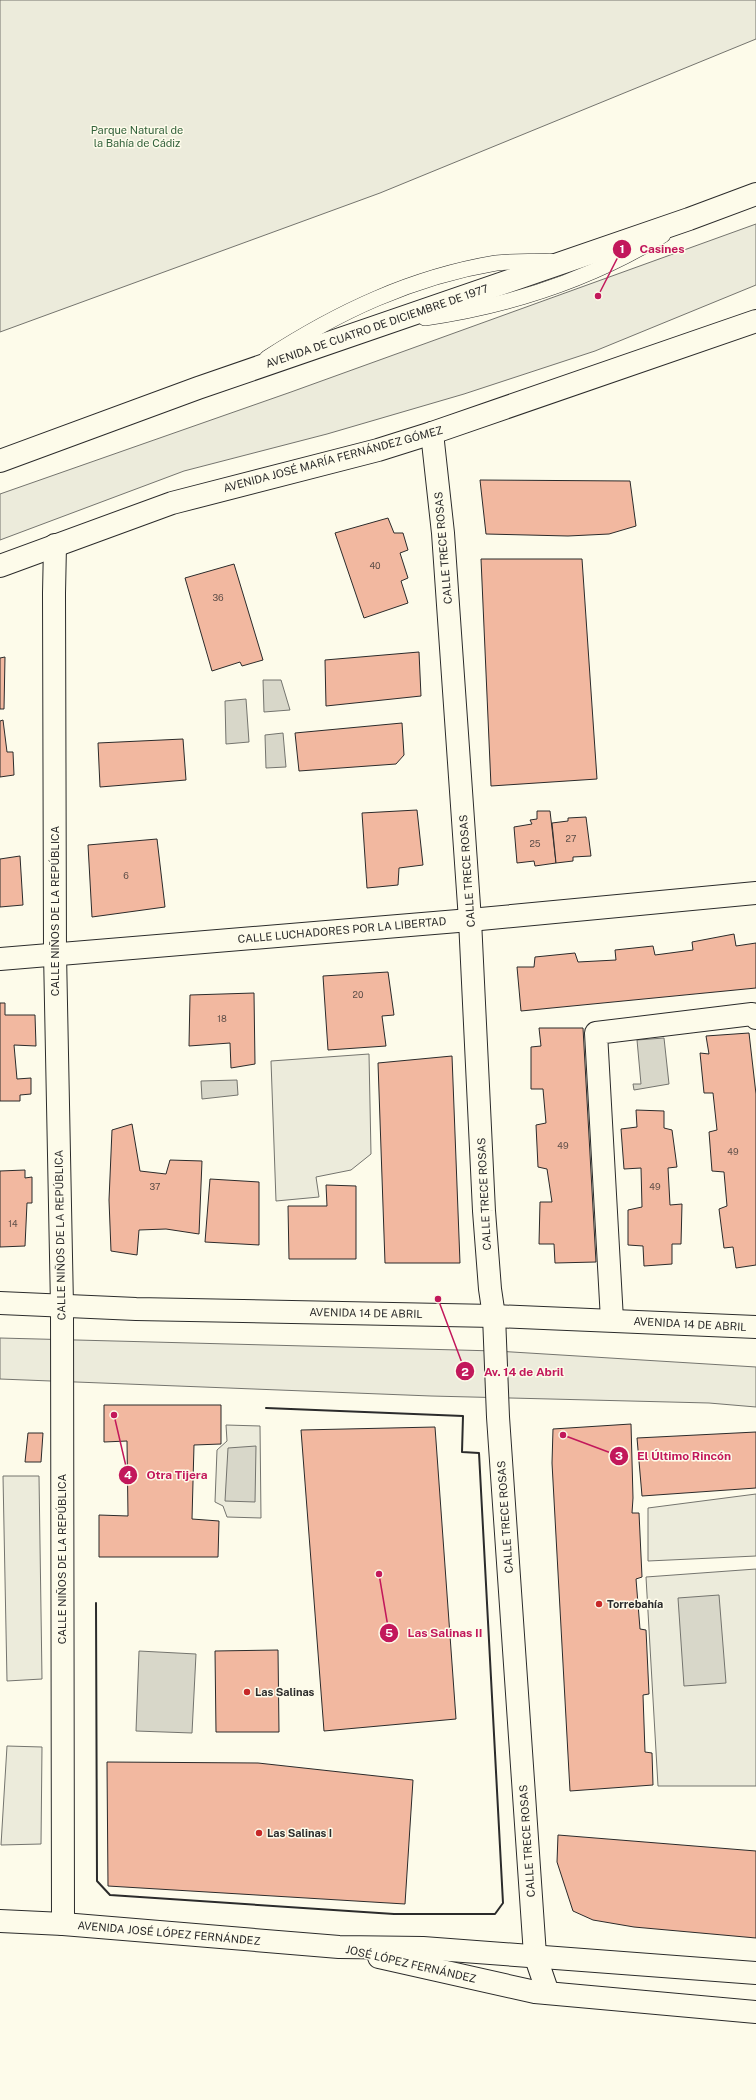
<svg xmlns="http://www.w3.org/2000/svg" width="756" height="2100" font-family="'Public Sans',sans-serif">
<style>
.green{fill:#ecebdb;stroke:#74746e}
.water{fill:#d8d7c9;stroke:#74746e}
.building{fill:#f2b8a0;stroke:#2b2b2b}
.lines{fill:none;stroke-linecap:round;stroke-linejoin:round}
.service-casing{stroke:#2b2b2b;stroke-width:16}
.minor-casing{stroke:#2b2b2b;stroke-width:24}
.tertiary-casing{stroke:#2b2b2b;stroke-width:24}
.secondary-casing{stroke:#2b2b2b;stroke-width:24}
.service{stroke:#fdfbea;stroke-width:15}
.minor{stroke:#fdfbea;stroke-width:22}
.tertiary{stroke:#fdfbea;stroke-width:22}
.secondary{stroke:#fdfbea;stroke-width:22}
.wall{stroke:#2b2b2b;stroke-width:2}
.poi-dot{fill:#c62828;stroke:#fdfbea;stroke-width:1.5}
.labels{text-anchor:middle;stroke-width:3;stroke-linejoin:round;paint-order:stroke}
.number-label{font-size:9px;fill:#5d4e48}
.park-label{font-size:11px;fill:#34623c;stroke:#fdfbea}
.street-label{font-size:11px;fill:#2b2b2b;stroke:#fdfbea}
.poi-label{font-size:11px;font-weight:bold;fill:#2b2b2b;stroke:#fdfbea;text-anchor:start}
.leader{fill:none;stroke:#c2185b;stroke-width:1.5}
.callout-dot{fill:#c2185b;stroke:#fdfbea;stroke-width:1.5}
.mark-label{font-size:12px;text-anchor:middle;font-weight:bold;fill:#fff}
.callout-label{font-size:12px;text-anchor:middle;font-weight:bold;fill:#c2185b;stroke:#fdfbea;stroke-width:3;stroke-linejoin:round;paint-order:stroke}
</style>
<rect width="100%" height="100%" fill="#fdfbea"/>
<g class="green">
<path d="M 0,0 L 756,0 L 756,39 L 380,193 L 0,332 Z"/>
<path d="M 756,224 L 756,285 L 595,351 L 464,394 L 327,434 L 184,471 L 0,540 L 0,494 L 291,392 Z"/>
<path d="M 369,1054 L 371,1154 L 351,1170 L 316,1177 L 319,1197 L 276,1201 L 271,1061 Z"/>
<path d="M 0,1338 L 496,1351 L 756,1367 L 756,1407 L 709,1403 L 431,1396 L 0,1379 Z"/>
<path d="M 226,1425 L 260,1426 L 261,1518 L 227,1517 L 223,1506 L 215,1502 L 217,1450 L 227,1441 Z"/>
<path d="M 3,1476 L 39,1476 L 42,1679 L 7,1681 Z"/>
<path d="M 756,1494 L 756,1556 L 648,1561 L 648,1508 Z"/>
<path d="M 756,1569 L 756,1786 L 658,1786 L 646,1577 Z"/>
<path d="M 7,1746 L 42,1747 L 41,1844 L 1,1845 Z"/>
</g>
<g class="water">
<path d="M 263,680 L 281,680 L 290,710 L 264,712 Z"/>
<path d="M 246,699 L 249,742 L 226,744 L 225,701 Z"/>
<path d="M 283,733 L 286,767 L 266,768 L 265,735 Z"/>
<path d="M 664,1038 L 669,1084 L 634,1090 L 633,1084 L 641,1084 L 637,1040 Z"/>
<path d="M 237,1080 L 238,1095 L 202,1099 L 201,1081 Z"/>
<path d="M 256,1446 L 255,1502 L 225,1501 L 228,1448 Z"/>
<path d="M 719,1595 L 726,1683 L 684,1686 L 678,1598 Z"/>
<path d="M 139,1651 L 196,1654 L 192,1733 L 136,1731 Z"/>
</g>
<g class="building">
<path d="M 480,480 L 630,481 L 636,526 L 609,534 L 568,536 L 486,534 Z"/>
<path d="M 388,518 L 394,533 L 403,533 L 408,550 L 400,553 L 408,578 L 401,581 L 408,603 L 364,618 L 335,533 Z"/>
<path d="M 481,559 L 582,559 L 597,779 L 491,786 Z"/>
<path d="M 234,564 L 263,660 L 242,666 L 240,662 L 212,671 L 185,578 Z"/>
<path d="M 419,652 L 421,696 L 326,706 L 325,660 Z"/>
<path d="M 5,657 L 4,709 L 0,709 L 0,658 Z"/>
<path d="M 3,720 L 7,752 L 13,752 L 14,775 L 0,777 L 0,721 Z"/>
<path d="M 402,723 L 404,755 L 396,764 L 299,771 L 295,733 Z"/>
<path d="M 183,739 L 186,780 L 100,787 L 98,743 Z"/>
<path d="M 417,810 L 423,865 L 399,868 L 398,885 L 367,888 L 362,813 Z"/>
<path d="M 537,811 L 550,811 L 556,863 L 535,866 L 534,861 L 517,863 L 514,827 L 532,824 L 530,820 L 537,819 Z"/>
<path d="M 586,817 L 591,856 L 573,857 L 573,861 L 556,863 L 552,823 L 568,821 L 568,818 Z"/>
<path d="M 157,839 L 165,907 L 92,917 L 88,845 Z"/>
<path d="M 20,856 L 23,905 L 0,907 L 0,859 Z"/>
<path d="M 734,934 L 736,946 L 756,943 L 756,988 L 521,1011 L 517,967 L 534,967 L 535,957 L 575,953 L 578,962 L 616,960 L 615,950 L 653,946 L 655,955 L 693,950 L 692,942 Z"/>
<path d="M 388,972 L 394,1015 L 382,1016 L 386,1046 L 328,1050 L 323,976 Z"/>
<path d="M 254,993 L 255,1064 L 231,1068 L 230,1043 L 189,1046 L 190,995 Z"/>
<path d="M 0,1003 L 5,1003 L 5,1015 L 35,1015 L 36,1046 L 14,1045 L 17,1079 L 31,1078 L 31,1094 L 20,1095 L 20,1101 L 0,1101 Z"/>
<path d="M 539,1028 L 583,1028 L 596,1262 L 555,1263 L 554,1244 L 539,1244 L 540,1202 L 552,1202 L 547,1169 L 538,1167 L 536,1125 L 546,1123 L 543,1089 L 531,1089 L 531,1047 L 541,1046 Z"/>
<path d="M 749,1033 L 756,1094 L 756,1265 L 736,1268 L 733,1247 L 724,1248 L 719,1209 L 727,1206 L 724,1172 L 712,1171 L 709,1132 L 717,1130 L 713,1093 L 704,1093 L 700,1053 L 709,1054 L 706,1036 Z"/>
<path d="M 452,1056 L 460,1263 L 385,1263 L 378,1063 Z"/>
<path d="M 636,1110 L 664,1111 L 664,1128 L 672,1130 L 677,1167 L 668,1168 L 670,1205 L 682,1204 L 681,1244 L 672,1244 L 672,1264 L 644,1266 L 643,1246 L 628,1245 L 628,1210 L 642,1207 L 641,1168 L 624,1169 L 621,1129 L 637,1127 Z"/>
<path d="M 132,1124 L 140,1171 L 166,1174 L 170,1160 L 202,1161 L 199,1234 L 166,1229 L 139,1230 L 137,1255 L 111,1251 L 109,1200 L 112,1130 Z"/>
<path d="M 25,1170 L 25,1178 L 32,1177 L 32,1203 L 27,1203 L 25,1246 L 0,1247 L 0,1171 Z"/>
<path d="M 210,1179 L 259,1182 L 259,1245 L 205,1242 Z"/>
<path d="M 326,1185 L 356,1186 L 356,1259 L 289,1259 L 288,1206 L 327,1206 Z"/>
<path d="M 104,1405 L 221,1405 L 221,1444 L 194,1445 L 192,1519 L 219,1521 L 218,1557 L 99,1557 L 99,1515 L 128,1516 L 127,1441 L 104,1442 Z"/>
<path d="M 631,1424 L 633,1498 L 632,1513 L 639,1513 L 642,1577 L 636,1579 L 640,1629 L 646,1630 L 649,1694 L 643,1695 L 645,1752 L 652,1753 L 653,1785 L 570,1791 L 552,1463 L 553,1429 Z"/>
<path d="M 435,1427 L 456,1719 L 324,1731 L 301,1430 Z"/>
<path d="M 756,1432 L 756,1488 L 642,1496 L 637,1438 Z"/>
<path d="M 28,1433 L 43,1433 L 41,1462 L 25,1462 Z"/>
<path d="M 278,1650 L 279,1732 L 216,1732 L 215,1651 Z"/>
<path d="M 107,1762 L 258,1763 L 413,1780 L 405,1904 L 108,1886 Z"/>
<path d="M 558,1835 L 756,1851 L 756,1938 L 634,1927 L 593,1920 L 573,1911 L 557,1862 Z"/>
</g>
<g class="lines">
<g class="service-casing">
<g id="service">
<path d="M 425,318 C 508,306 591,279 663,235"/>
<path d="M 267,358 C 338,312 412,277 496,263 C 513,261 532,262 550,261"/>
</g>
</g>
<g class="minor-casing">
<g id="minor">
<path d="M 432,433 L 443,533 L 470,920 L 484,1211 L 490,1289 L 494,1316 L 498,1417 L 535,1955 L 548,1993"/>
<path d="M 55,545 L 54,593 L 55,953 L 62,1306 L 63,1924"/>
<path d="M 0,959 L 470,920 L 756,893"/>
<path d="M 612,1320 L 596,1033 L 752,1014 L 756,1018"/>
</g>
</g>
<g class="tertiary-casing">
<g id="tertiary">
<path d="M 0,566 L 172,503 L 378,450 L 432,433 L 756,321"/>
<path d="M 0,1303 L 136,1309 L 494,1316 L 756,1327"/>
<path d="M 0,1921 L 63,1924 L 339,1947 L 423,1948 L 756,1973"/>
<path d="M 379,1957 L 535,1992 L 756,2012"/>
</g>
</g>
<g class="secondary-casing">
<path id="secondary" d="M 0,461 L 198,388 L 689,219 L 756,194"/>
</g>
<use href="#service" class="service"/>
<use href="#minor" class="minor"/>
<use href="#tertiary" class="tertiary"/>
<use href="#secondary" class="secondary"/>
<path class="wall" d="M 96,1603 L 97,1881 L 110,1895 L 394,1914 L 495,1914 L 503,1903 L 479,1453 L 462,1452 L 463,1416 L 266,1408"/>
</g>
<g class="poi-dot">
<circle cx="599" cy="1604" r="4"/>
<circle cx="247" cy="1692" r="4"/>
<circle cx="259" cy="1833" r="4"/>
</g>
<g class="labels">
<g class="number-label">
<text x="375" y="569">40</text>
<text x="218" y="601">36</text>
<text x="571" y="842">27</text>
<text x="535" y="847">25</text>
<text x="126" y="879">6</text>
<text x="358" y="998">20</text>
<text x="222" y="1022">18</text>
<text x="563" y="1149">49</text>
<text x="733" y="1155">49</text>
<text x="155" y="1190">37</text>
<text x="655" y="1190">49</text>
<text x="13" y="1227">14</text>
</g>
<g class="park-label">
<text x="137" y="134">Parque Natural de<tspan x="137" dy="13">la Bahía de Cádiz</tspan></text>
</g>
<g class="street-label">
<text transform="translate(377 326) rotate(-19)" y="4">AVENIDA DE CUATRO DE DICIEMBRE DE 1977</text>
<text transform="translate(333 459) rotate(-15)" y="4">AVENIDA JOSÉ MARÍA FERNÁNDEZ GÓMEZ</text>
<text transform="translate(443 548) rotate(-95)" y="4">CALLE TRECE ROSAS</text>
<text transform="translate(467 871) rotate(-94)" y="4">CALLE TRECE ROSAS</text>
<text transform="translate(55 911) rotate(-90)" y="4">CALLE NIÑOS DE LA REPÚBLICA</text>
<text transform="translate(342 930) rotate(-5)" y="4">CALLE LUCHADORES POR LA LIBERTAD</text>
<text transform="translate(484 1194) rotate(-93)" y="4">CALLE TRECE ROSAS</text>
<text transform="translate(60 1235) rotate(-91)" y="4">CALLE NIÑOS DE LA REPÚBLICA</text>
<text transform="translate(366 1313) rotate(1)" y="4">AVENIDA 14 DE ABRIL</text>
<text transform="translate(690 1324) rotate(3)" y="4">AVENIDA 14 DE ABRIL</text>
<text transform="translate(505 1517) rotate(-94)" y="4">CALLE TRECE ROSAS</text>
<text transform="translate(62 1559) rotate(-90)" y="4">CALLE NIÑOS DE LA REPÚBLICA</text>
<text transform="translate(527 1841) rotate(-94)" y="4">CALLE TRECE ROSAS</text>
<text transform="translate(169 1933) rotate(5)" y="4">AVENIDA JOSÉ LÓPEZ FERNÁNDEZ</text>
<text transform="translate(411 1964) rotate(13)" y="4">JOSÉ LÓPEZ FERNÁNDEZ</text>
</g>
<g class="poi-label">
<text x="607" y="1608">Torrebahía</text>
<text x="255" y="1696">Las Salinas</text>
<text x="267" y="1837">Las Salinas I</text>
</g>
</g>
<path class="leader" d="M598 296L622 249M438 1299L465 1371M563 1435L619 1456M114 1415L128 1475M379 1574L389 1633"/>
<g class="callout-dot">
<circle cx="598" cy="296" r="4"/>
<circle cx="438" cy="1299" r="4"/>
<circle cx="563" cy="1435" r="4"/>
<circle cx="114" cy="1415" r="4"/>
<circle cx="379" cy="1574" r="4"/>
<circle cx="622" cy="249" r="10"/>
<circle cx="465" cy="1371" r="10"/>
<circle cx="619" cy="1456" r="10"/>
<circle cx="128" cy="1475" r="10"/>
<circle cx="389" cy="1633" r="10"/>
</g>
<g class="mark-label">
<text x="622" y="253">1</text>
<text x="465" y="1376">2</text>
<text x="619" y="1460">3</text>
<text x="128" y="1479">4</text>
<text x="389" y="1637">5</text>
</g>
<g class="callout-label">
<text x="662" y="253">Casines</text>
<text x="524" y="1376">Av. 14 de Abril</text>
<text x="684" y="1460">El Último Rincón</text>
<text x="177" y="1479">Otra Tijera</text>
<text x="445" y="1637">Las Salinas II</text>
</g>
</svg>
